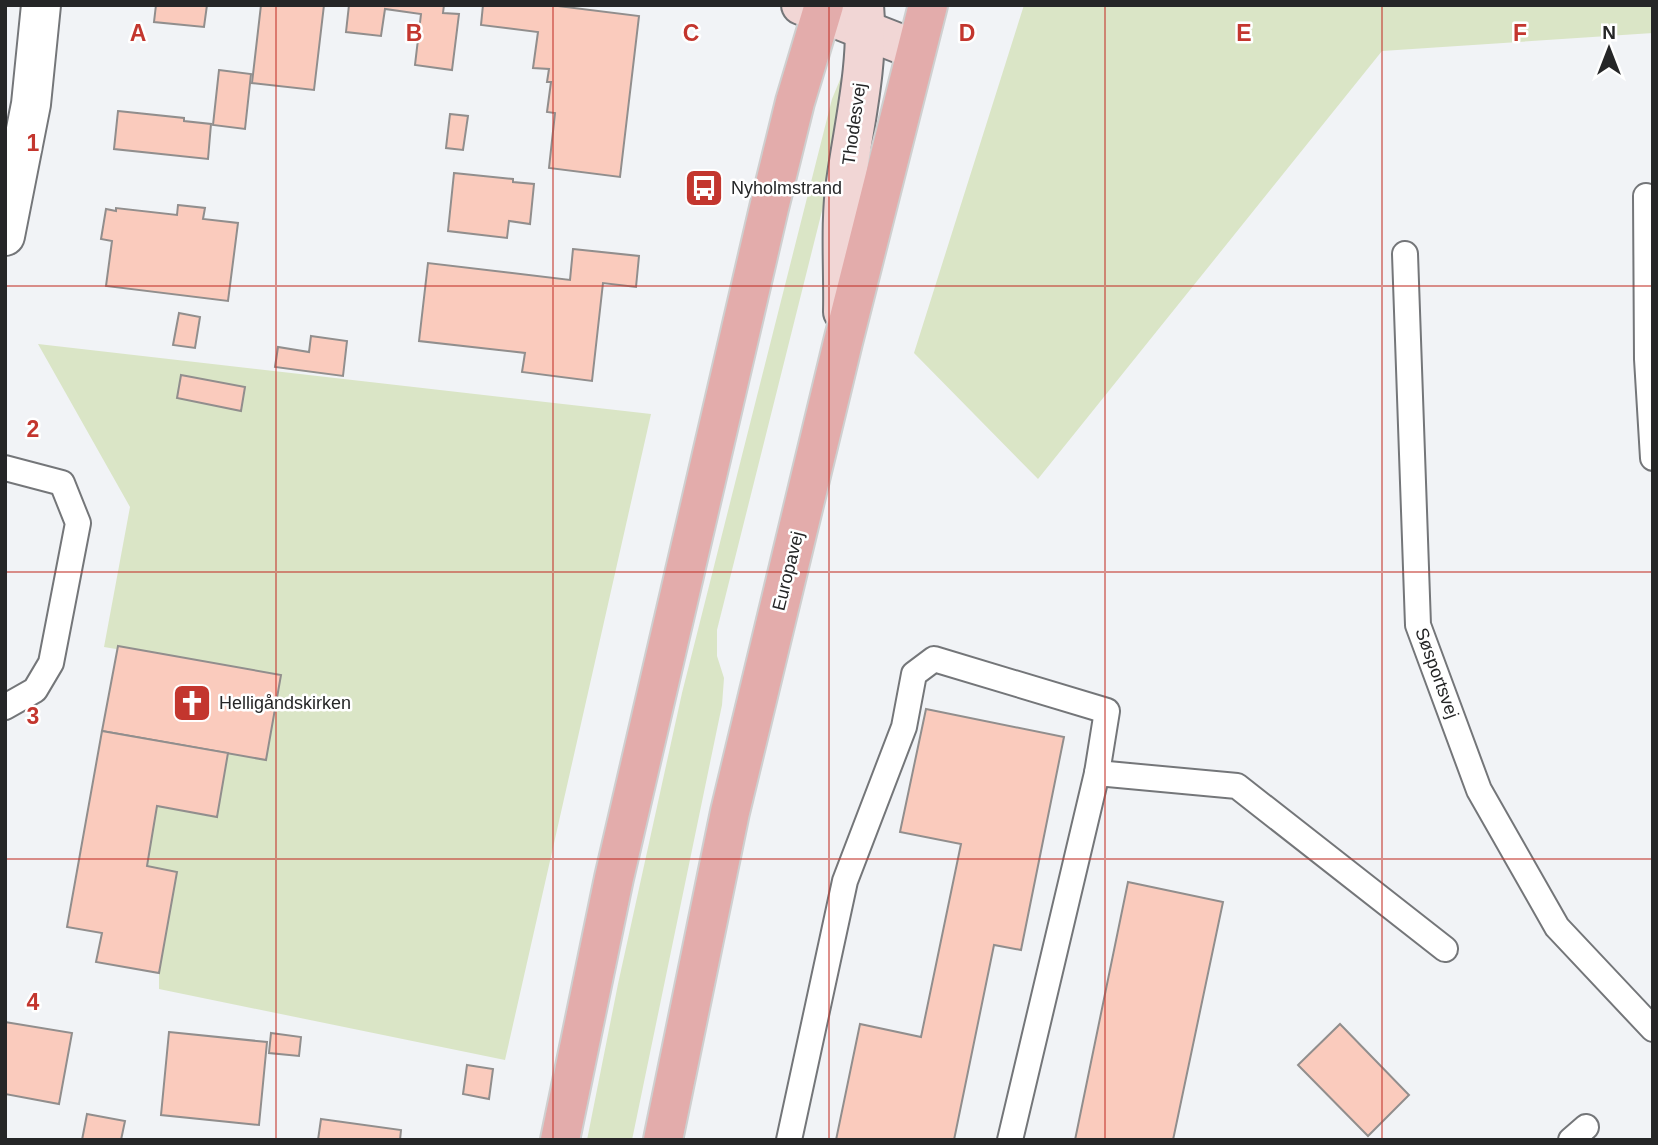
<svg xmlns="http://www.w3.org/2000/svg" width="1658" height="1145" font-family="Arial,sans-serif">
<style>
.green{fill:#dae5c6}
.building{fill:#facbbd;stroke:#918e8d;stroke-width:2}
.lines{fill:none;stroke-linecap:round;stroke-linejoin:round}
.service-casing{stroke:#747679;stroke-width:28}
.minor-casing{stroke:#747679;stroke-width:42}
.secondary-casing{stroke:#747679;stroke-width:42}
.primary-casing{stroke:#cfcfcf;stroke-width:42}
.service{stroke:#fff;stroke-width:24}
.minor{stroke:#fff;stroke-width:38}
.secondary{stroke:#f1d6d5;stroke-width:38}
.primary{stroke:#e3acab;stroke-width:38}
.grid{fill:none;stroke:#c3362e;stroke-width:2;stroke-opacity:0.55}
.labels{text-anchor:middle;stroke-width:5;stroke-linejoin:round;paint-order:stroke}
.street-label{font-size:18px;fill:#252627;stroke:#fff}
.poi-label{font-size:18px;fill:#252627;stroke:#fff;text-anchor:start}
.grid-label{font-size:23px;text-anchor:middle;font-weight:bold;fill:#c3362e;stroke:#fff;stroke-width:5;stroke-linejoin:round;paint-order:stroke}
</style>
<rect width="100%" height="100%" fill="#f1f3f6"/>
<g class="green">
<path d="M 1024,5 L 1653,5 L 1653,33 L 1382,51 L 1038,479 L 914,353 Z"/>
<path d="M 844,70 L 829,183 L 717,630 L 717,656 L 724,678 L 722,705 L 632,1140 L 587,1140 L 618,984 L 682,693 L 832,99 Z"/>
<path d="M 38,344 L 651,414 L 505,1060 L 159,989 L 159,973 L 177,872 L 147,866 L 157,806 L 217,817 L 228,753 L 266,760 L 281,676 L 104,647 L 130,507 Z"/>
</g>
<g class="building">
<path d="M 156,5 L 207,5 L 204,27 L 154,22 Z"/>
<path d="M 261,5 L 324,5 L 314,90 L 252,83 Z"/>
<path d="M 349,5 L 444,5 L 443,13 L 459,14 L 452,70 L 415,65 L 421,14 L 385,9 L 381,36 L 346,32 Z"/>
<path d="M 483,5 L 550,5 L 639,16 L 620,177 L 549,168 L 555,113 L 547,112 L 551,82 L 547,82 L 549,69 L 533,68 L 538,32 L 481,25 Z"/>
<path d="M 219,70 L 251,74 L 245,129 L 213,125 Z"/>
<path d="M 118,111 L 184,118 L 184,121 L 211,124 L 208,159 L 114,149 Z"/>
<path d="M 450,114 L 468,116 L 463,150 L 446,148 Z"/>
<path d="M 454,173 L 513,179 L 513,182 L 534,184 L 530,224 L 509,221 L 507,238 L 448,231 Z"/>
<path d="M 178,205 L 205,208 L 203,219 L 238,223 L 228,301 L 106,286 L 112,241 L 101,239 L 106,209 L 116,211 L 116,208 L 177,215 Z"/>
<path d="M 573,249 L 639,256 L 636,287 L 603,283 L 592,381 L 522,372 L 525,353 L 419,341 L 428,263 L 570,280 Z"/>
<path d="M 179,313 L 200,317 L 195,348 L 173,345 Z"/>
<path d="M 311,336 L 347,341 L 343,376 L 275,367 L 278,347 L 309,352 Z"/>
<path d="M 181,375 L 245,387 L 241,411 L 177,398 Z"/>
<path d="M 118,646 L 281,675 L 266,760 L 102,731 Z"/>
<path d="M 926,709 L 1064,737 L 1021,950 L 994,945 L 954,1140 L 836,1140 L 860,1024 L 921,1037 L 961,844 L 900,832 Z"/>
<path d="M 102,731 L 228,753 L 217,817 L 157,806 L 147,866 L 177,872 L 159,973 L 96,962 L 102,933 L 67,927 Z"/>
<path d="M 1128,882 L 1223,902 L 1173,1140 L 1075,1140 Z"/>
<path d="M 5,1022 L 72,1033 L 59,1104 L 5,1094 Z"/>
<path d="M 1340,1024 L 1409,1095 L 1368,1136 L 1298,1065 Z"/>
<path d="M 169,1032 L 267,1042 L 259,1125 L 161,1115 Z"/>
<path d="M 271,1033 L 301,1037 L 299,1056 L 269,1053 Z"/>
<path d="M 467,1065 L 493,1069 L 489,1099 L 463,1094 Z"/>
<path d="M 87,1114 L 125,1121 L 121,1140 L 82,1140 Z"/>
<path d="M 321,1119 L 401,1130 L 400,1140 L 318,1140 Z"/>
</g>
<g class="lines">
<g class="service-casing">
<g id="service">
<path d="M 1646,196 L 1647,359 L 1653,458"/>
<path d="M 1405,254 L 1418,625 L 1479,790 L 1557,927 L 1653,1029"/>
<path d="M 5,468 L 62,483 L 78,523 L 51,663 L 35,690 L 5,707"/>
<path d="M 1097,773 L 1237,786 L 1445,949"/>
<path d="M 789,1140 L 845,881 L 904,727 L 914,674 L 934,659 L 1107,711 L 1097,773 L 1010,1140"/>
<path d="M 1571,1140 L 1586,1127"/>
</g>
</g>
<g class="minor-casing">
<path id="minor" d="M 5,236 L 31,104 L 41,5"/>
</g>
<g class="secondary-casing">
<g id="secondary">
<path d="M 801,5 L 916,50"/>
<path d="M 843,312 C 844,272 840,221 846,182 C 854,124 869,64 864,5"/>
</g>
</g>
<g class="primary-casing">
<g id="primary">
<path d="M 560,1140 L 614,878 L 769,208 L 795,102 L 824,5"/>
<path d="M 663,1140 L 730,812 L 843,342 L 928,5"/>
</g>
</g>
<use href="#service" class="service"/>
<use href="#minor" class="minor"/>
<use href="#secondary" class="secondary"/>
<use href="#primary" class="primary"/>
</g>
<path class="grid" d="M 276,5 L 276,1140M 553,5 L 553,1140M 829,5 L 829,1140M 1105,5 L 1105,1140M 1382,5 L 1382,1140M 5,286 L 1653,286M 5,572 L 1653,572M 5,859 L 1653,859"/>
<defs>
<g id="bus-square" transform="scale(2.0125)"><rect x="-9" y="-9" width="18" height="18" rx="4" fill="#c3362e" stroke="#fff"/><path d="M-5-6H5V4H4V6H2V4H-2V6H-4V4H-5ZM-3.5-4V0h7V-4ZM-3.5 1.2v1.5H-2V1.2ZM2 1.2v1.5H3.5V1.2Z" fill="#fff"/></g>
<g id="church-square" transform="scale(2.0125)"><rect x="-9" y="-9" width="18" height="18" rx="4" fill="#c3362e" stroke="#fff"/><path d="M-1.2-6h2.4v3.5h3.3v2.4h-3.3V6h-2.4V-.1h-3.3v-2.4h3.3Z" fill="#fff"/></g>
</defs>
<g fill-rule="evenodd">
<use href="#bus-square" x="704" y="188"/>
<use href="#church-square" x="192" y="703"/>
</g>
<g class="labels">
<g class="street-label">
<text transform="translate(854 124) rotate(-82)" y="6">Thodesvej</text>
<text transform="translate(788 571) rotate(-76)" y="6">Europavej</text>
<text transform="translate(1437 673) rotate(70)" y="6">Søsportsvej</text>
</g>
<g class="poi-label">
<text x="731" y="194">Nyholmstrand</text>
<text x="219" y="709">Helligåndskirken</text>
</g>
</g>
<g class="grid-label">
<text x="138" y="41">A</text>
<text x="414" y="41">B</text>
<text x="691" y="41">C</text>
<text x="967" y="41">D</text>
<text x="1244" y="41">E</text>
<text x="1520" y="41">F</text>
<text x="33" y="151">1</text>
<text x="33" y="437">2</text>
<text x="33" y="724">3</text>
<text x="33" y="1010">4</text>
</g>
<rect width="1658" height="1145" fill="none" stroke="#252627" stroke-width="14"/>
<g transform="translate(1609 49)" stroke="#ffffff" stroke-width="5" paint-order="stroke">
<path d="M0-5L12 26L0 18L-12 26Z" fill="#252627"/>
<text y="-10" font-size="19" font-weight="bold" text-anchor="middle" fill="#252627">N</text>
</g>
</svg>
